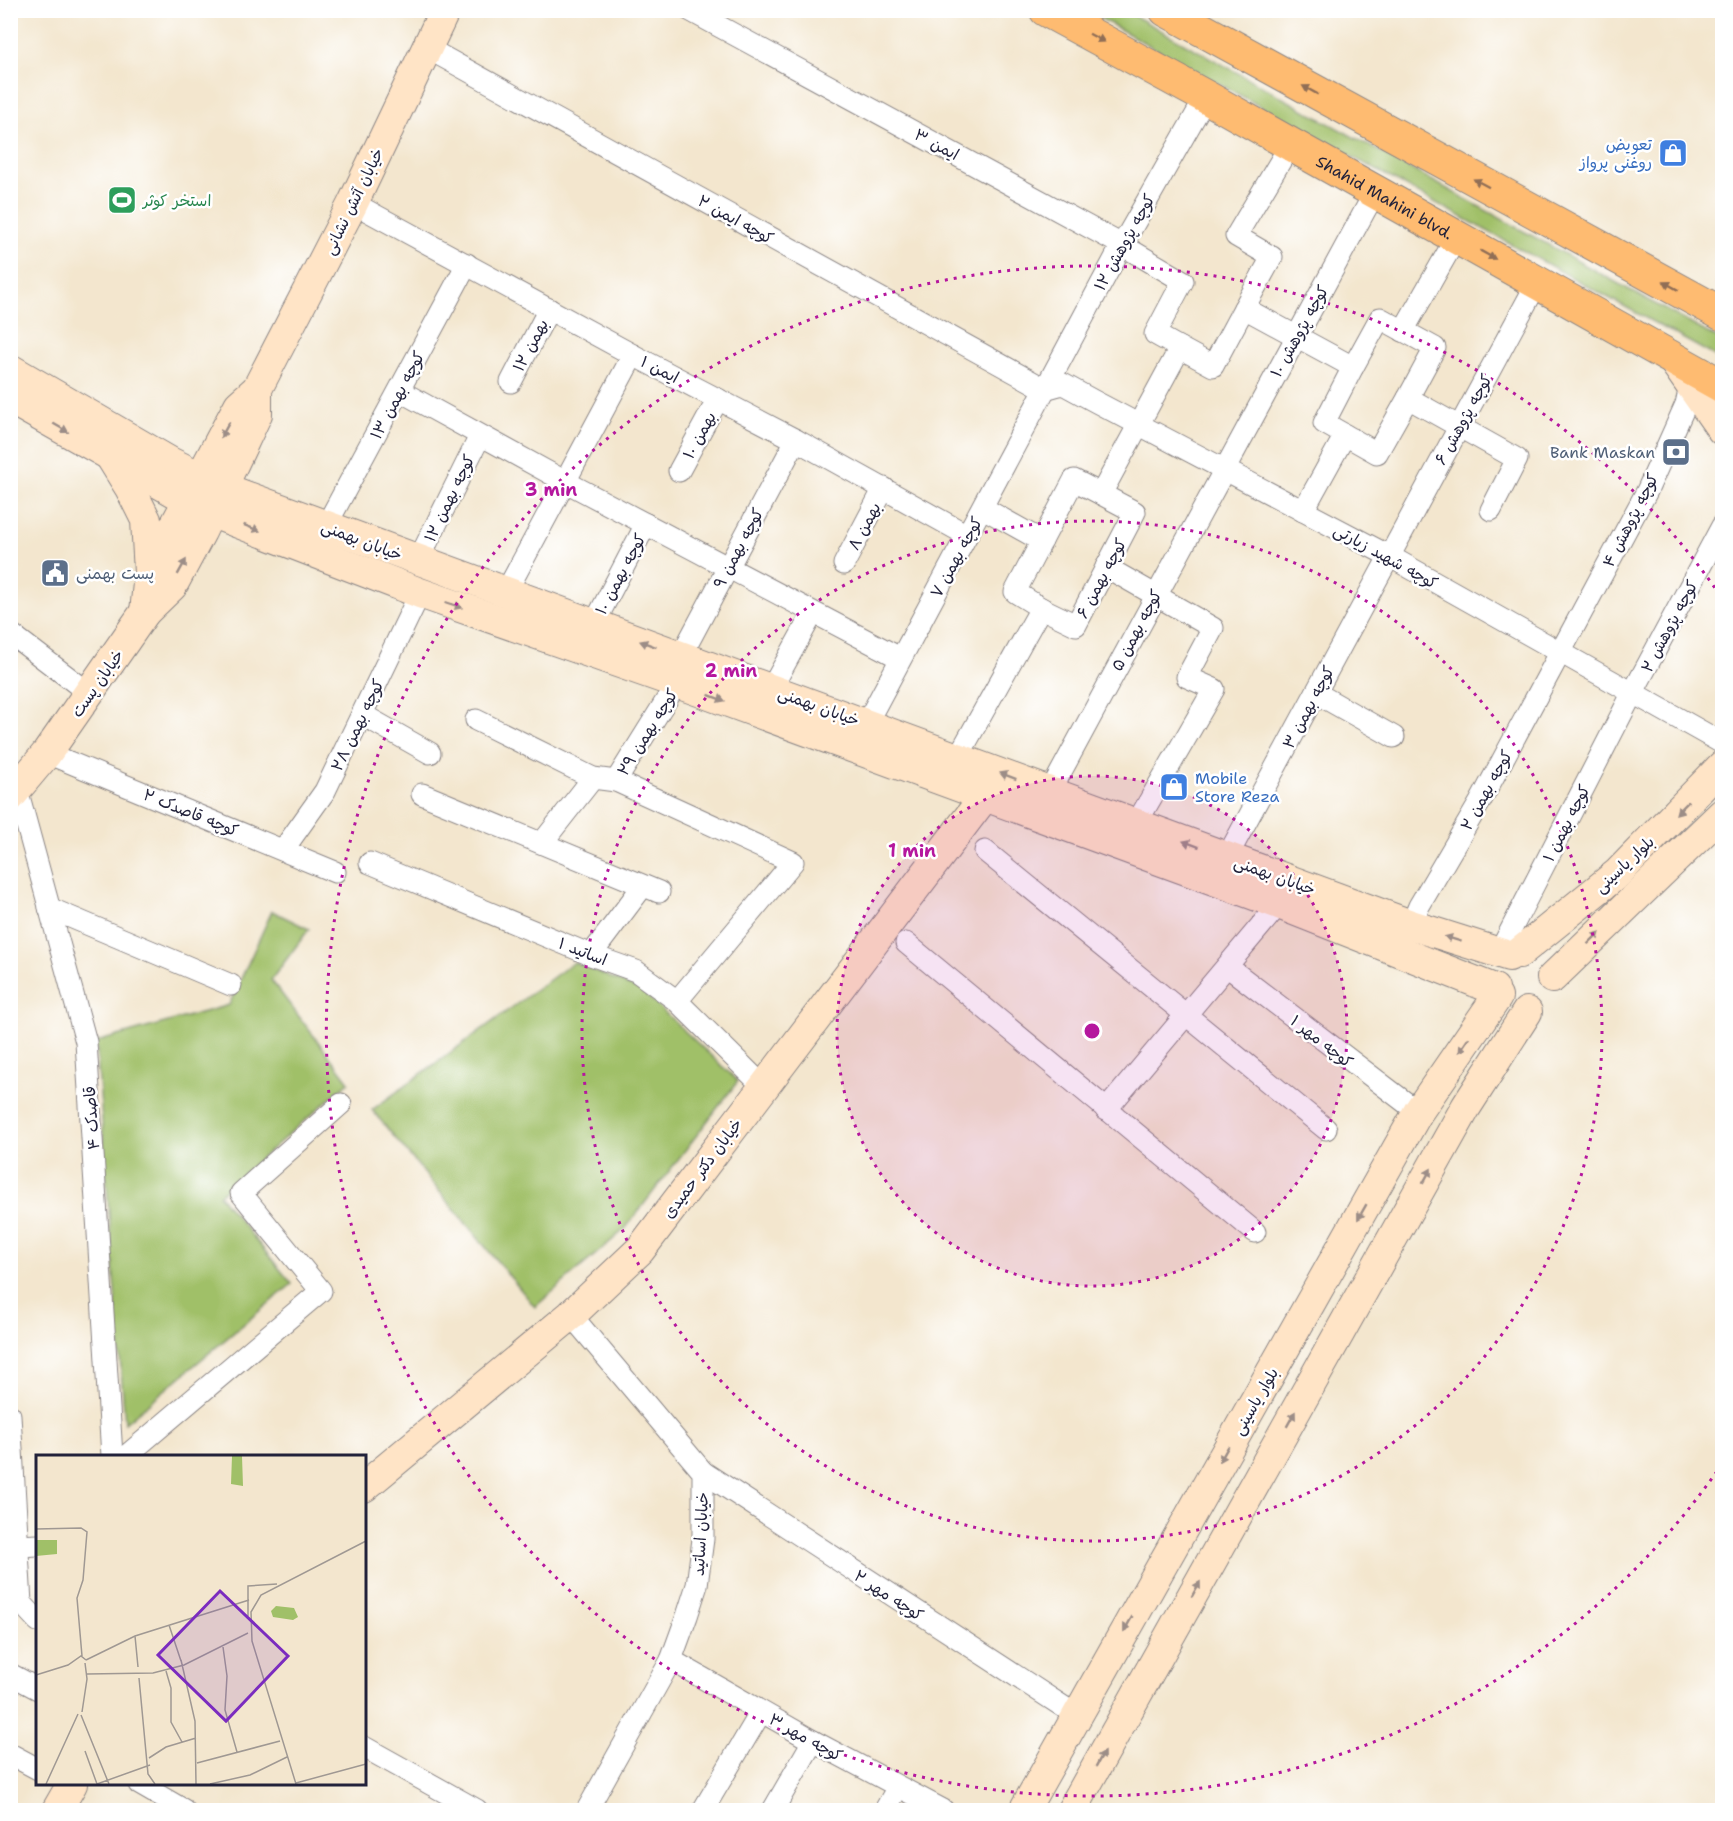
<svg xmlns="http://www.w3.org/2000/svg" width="1733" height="1821" font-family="'Shantell Sans','Playpen Sans Arabic',sans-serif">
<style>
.green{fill:#a0c068;stroke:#617152;stroke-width:1.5}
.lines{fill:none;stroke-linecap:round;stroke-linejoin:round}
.street-casing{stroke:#8a8484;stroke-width:23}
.secondary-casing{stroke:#8a8484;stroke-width:32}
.primary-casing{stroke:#8a8484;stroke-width:35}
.street{stroke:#fff;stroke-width:21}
.secondary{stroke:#ffe4c6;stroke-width:30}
.primary{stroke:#febb71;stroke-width:33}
.oneway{fill:#906e56}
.oneway2{fill:#9c8d87}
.ring{fill:none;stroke:#b5179e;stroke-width:3;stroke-dasharray:3 6}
.labels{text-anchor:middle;stroke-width:5;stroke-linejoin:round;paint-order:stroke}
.street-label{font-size:16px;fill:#22223b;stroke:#fff}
.shop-label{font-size:16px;fill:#366cbe;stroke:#fff;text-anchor:end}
.leisure-label{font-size:16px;fill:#27864d;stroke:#fff;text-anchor:start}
.service-label{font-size:16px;fill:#4e5e75;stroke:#fff;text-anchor:end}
.inset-road{fill:none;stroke:#9f9893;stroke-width:1.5}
.view{fill:#7b2cbf;fill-opacity:0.15;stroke:#7b2cbf;stroke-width:3}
.inset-edge{fill:none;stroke:#22223b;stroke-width:3}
.centre{fill:#b5179e;stroke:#fff;stroke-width:3}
.ring-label{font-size:18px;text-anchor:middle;font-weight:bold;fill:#b5179e;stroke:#fff;stroke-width:5;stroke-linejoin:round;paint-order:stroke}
</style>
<rect width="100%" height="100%" fill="#fff"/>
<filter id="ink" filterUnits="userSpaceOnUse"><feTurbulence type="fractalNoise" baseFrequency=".0167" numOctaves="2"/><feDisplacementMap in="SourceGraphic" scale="12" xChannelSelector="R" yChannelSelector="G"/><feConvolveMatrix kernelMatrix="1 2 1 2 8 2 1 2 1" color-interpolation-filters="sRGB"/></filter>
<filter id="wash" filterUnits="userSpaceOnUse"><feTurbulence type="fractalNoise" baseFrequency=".008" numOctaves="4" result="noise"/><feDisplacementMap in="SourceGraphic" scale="24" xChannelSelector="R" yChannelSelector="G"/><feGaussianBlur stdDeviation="1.35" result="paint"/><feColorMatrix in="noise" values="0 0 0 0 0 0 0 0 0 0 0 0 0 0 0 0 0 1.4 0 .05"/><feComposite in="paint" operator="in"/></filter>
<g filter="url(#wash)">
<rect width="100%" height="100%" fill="#f3e6ce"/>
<g class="green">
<path d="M 1087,11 L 1126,11 L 1722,341 L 1722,360 Z"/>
<path d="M 272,911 L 309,929 L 271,980 L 349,1082 L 219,1195 L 292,1284 L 125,1423 L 96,1042 L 229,1005 Z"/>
<path d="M 574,962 L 642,991 L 738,1081 L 625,1229 L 535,1307 L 372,1110 Z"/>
</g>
</g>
<g filter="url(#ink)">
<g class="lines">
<g class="street-casing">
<g id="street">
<path d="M 689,10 L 1122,245 L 1183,281 L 1155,334 L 1180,348 L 1101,494 L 1135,512 L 1076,625 L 1041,608 L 958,757"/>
<path d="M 427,48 L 1045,389"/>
<path d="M 353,203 L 633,355 L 796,440 L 967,535"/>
<path d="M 1244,308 L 1272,257 L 1236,236 L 1290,145"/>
<path d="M 1403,331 L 1456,238"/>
<path d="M 1180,348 L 1213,366 L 1244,308 L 1353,367 L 1324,423 L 1377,453 L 1408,398"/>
<path d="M 1353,367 L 1380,318 L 1435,348 L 1408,398 L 1517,459 L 1491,510"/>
<path d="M 511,382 L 549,309"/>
<path d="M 1045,389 L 1063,384 L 1096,402 L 1389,556 L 1722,743"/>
<path d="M 400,391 L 566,482 L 900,658"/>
<path d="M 679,471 L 718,399"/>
<path d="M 983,508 L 1042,541"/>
<path d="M 1303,511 L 1345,435"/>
<path d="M 326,526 L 467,264"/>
<path d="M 418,561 L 480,436"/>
<path d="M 844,564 L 884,488"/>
<path d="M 1106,567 L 1213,628 L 1187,677 L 1214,689 L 1136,824"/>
<path d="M 506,592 L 633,355"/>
<path d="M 1041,608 L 1015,592 L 1074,480 L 1101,494"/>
<path d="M 594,624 L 646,524"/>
<path d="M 10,633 L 90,694"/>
<path d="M 681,656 L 796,440"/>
<path d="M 771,689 L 813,613"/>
<path d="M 1316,693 L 1394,737"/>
<path d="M 363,715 L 430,753"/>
<path d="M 476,720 L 593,778 L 616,781 L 793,862 L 677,1001"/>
<path d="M 866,724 L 1122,245 L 1206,97"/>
<path d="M 47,753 L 335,872"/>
<path d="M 616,781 L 677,683"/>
<path d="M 10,784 L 17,789 L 86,1042 L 112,1456"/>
<path d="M 1050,792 L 1375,192"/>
<path d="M 422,794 L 659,892"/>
<path d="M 542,843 L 593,778"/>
<path d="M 283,850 L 325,791 L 420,593"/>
<path d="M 985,851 L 1326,1129"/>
<path d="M 1227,857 L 1537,283"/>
<path d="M 370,863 L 591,955 L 636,971 L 677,1001 L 764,1087"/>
<path d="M 49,908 L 231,985"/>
<path d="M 1411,925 L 1419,906 L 1480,802 L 1647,491 L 1686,404 L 1691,382"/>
<path d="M 906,943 L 1255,1232"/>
<path d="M 1499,953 L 1632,694 L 1722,526"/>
<path d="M 591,955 L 643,886"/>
<path d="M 1228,967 L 1418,1112"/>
<path d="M 1106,1110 L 1279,904"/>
<path d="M 571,1315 L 703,1472 L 703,1539 L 697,1585 L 687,1616 L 671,1660 L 587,1810"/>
<path d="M 10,1415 L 21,1603"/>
<path d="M 126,1456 L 321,1291 L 241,1193 L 341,1104"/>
<path d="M 703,1472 L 1076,1715"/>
<path d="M 18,1546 L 38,1545"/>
<path d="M 12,1593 L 38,1621"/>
<path d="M 671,1660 L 813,1741 L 943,1810"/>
<path d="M 10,1674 L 38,1689"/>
<path d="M 364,1747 L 477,1810"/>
<path d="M 10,1754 L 38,1769"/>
<path d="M 139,1784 L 184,1810"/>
<path d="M 703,1810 L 761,1712"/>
<path d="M 773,1810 L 813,1741"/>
<path d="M 885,1810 L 898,1787"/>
</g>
</g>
<g class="secondary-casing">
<g id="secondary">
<path d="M 1673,360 L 1722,430"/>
<path d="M 10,369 L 170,462 L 221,487 L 1411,925 L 1509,956"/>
<path d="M 10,399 L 210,512 L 420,593 L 677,683 L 1279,904 L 1494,989"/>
<path d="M 112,459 L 130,488 L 146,520 L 149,573"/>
<path d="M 145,612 L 149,574 L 239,405 L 257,389 L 353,203 L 445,10"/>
<path d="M 10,797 L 47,753 L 145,612 L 172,586 L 201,532 L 257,414 L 257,392"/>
<path d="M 1519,953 L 1618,873 L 1722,766"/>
<path d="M 1552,978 L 1722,814"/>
<path d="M 364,1487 L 571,1315 L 640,1250 L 985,796"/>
<path d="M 57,1810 L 72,1784"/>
<path d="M 1024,1810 L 1418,1112 L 1497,997"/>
<path d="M 1072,1810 L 1466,1107 L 1527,1012"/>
</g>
</g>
<g class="primary-casing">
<g id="primary">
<path id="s1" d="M 1046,10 L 1206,97 L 1722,386"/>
<path d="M 1166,10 L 1722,314"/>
</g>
</g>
<use href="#street" class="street"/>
<use href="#secondary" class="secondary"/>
<use href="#primary" class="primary"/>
</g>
<defs><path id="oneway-solid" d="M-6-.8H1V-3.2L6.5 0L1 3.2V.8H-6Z" transform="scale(1.5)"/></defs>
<g class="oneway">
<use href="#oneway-solid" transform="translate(1097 38) rotate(28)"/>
<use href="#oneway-solid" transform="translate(1310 90) rotate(-151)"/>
<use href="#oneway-solid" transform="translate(1481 183) rotate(-152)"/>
<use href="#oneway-solid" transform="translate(1488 255) rotate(29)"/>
<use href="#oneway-solid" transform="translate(1671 286) rotate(-151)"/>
</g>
<g class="oneway2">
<use href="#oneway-solid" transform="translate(61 428) rotate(30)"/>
<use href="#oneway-solid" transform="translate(225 430) rotate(119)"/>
<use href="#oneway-solid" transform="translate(252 528) rotate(21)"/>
<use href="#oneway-solid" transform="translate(182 567) rotate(-61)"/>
<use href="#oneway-solid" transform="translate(454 605) rotate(19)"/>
<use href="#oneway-solid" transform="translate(648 644) rotate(-160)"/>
<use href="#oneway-solid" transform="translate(717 698) rotate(20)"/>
<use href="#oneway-solid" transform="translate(1008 776) rotate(-159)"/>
<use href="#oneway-solid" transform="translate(1682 808) rotate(135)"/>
<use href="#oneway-solid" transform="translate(1191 844) rotate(-160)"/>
<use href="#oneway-solid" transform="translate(1594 938) rotate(-44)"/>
<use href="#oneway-solid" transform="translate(1453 939) rotate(-163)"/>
<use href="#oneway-solid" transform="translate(1464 1045) rotate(124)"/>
<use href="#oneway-solid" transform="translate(1427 1176) rotate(-61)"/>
<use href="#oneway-solid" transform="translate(1362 1212) rotate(120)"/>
<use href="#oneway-solid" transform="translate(1291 1419) rotate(-61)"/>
<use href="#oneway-solid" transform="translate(1224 1454) rotate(120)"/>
<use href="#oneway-solid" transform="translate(1196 1589) rotate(-61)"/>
<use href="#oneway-solid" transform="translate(1128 1624) rotate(120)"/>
<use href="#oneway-solid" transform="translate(1100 1759) rotate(-61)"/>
</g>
</g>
<circle cx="1092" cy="1031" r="255" fill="#b5179e" fill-opacity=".12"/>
<g class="ring">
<circle cx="1092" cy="1031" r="255"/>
<circle cx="1092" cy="1031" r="510"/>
<path d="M1722 1464A765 765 0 1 1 1722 598"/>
</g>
<defs>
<g id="shop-square" transform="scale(1.5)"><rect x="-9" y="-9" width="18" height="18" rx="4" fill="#3f7fe0" stroke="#fff"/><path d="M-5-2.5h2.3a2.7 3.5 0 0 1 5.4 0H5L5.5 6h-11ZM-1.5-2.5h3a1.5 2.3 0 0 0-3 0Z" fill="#fff"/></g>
<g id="stadium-square" transform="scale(1.5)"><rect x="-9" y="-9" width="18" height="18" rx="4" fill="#2e9e5b" stroke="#fff"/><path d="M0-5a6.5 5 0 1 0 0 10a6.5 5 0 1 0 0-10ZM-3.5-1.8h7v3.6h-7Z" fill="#fff"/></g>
<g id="bank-square" transform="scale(1.5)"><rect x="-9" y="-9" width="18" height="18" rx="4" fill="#5c6f8a" stroke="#fff"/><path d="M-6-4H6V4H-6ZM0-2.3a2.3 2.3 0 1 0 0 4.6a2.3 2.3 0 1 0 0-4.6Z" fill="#fff"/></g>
<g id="civic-square" transform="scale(1.5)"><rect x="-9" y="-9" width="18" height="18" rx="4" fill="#5c6f8a" stroke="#fff"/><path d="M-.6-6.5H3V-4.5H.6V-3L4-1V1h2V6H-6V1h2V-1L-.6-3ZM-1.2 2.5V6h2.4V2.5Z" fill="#fff"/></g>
</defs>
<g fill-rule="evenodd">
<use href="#shop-square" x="1673" y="153"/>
<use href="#stadium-square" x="122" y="200"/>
<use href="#bank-square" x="1676" y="452"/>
<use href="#civic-square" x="55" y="573"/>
<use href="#shop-square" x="1174" y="787"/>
</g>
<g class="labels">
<g class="street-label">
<text transform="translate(937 144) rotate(28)" y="6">ایمن ۳</text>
<text dy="6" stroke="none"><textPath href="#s1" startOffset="387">Shahid Mahini blvd.</textPath></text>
<text transform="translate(353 201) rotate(-64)" y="6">خیابان آتش نشانی</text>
<text transform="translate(736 219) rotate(29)" y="6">کوچه ایمن ۲</text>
<text transform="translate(1124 242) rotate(-61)" y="6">کوچه پژوهش ۱۲</text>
<text transform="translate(1299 331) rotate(-61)" y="6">کوچه پژوهش ۱۰</text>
<text transform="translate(530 345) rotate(-62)" y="6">بهمن ۱۲</text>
<text transform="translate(660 369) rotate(27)" y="6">ایمن ۱</text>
<text transform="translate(397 395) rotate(-62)" y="6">کوچه بهمن ۱۳</text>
<text transform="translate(1463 419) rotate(-61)" y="6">کوچه پژوهش ۶</text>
<text transform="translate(699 435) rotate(-61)" y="6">بهمن ۱۰</text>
<text transform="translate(449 498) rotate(-64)" y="6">کوچه بهمن ۱۲</text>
<text transform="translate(1630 520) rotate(-63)" y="6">کوچه پژوهش ۴</text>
<text transform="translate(864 526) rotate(-62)" y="6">بهمن ۸</text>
<text transform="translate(362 540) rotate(21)" y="6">خیابان بهمنی</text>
<text transform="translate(738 548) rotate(-62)" y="6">کوچه بهمن ۹</text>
<text transform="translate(1386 556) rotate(29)" y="6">کوچه شهید زیارتی</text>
<text transform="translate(956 557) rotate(-61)" y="6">کوچه بهمن ۷</text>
<text transform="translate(620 574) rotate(-62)" y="6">کوچه بهمن ۱۰</text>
<text transform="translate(1101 578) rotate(-62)" y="6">کوچه بهمن ۶</text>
<text transform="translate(1669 626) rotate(-62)" y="6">کوچه پژوهش ۲</text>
<text transform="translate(1136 630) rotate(-62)" y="6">کوچه بهمن ۵</text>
<text transform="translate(97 683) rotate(-55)" y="6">خیابان پست</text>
<text transform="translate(819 706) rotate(20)" y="6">خیابان بهمنی</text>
<text transform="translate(1308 707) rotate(-62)" y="6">کوچه بهمن ۳</text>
<text transform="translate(357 725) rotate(-64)" y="6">کوچه بهمن ۲۸</text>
<text transform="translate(647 732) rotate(-58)" y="6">کوچه بهمن ۲۹</text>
<text transform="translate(1486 790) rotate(-61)" y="6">کوچه بهمن ۲</text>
<text transform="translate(191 812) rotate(22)" y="6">کوچه قاصدک ۲</text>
<text transform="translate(1566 823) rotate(-63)" y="6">کوچه بهمن ۱</text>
<text transform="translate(1624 864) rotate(-43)" y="6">بلوار یاسینی</text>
<text transform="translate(1275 875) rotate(20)" y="6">خیابان بهمنی</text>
<text transform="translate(583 951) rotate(21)" y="6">اساتید ۱</text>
<text transform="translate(1322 1041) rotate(38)" y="6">کوچه مهر ۱</text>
<text transform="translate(91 1118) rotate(-94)" y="6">قاصدک ۴</text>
<text transform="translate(702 1168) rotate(-53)" y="6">خیابان دکتر حمیدی</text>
<text transform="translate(1255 1401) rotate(-60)" y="6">بلوار یاسینی</text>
<text transform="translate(700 1534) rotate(-87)" y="6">خیابان اساتید</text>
<text transform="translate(889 1595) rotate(33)" y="6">کوچه مهر ۲</text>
<text transform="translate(806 1737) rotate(29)" y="6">کوچه مهر ۳</text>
</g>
<g class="shop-label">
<text x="1652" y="150">تعویض<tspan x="1652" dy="18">روغنی پرواز</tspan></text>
<text x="1195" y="784" text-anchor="start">Mobile<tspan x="1195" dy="18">Store Reza</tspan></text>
</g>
<g class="leisure-label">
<text x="143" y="206">استخر کوثر</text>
</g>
<g class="service-label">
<text x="1655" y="458">Bank Maskan</text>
<text x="76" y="579" text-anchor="start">پست بهمنی</text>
</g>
</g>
<g transform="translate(36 1455)">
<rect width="330" height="330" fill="#f3e6ce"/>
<path d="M 196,1 L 206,1 L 207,31 L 195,29 ZM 0,85 L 21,85 L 21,99 L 0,101 ZM 240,151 L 258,153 L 262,162 L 257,165 L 237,162 L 235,156 Z" fill="#a0c068"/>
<path class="inset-road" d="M 0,74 L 45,73 L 51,77 L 47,125 L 41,143 L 46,201M 212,161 L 212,131 L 241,129M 133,170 L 145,206M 99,181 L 102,212M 187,192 L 191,221 L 189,255 L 201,297M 50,205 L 99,181 L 213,145M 145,205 L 159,266 L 160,329M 130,216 L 135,233 L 135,267 L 146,287M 51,219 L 117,218 L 148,210 L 212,178M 0,220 L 32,210 L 45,201 L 50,205M 103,223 L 112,319 L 119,329M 46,257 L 51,224 L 49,208M 45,260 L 73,329M 49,296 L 61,329M 113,303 L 130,292 L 160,283M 161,308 L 244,286M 260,328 L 330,309M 10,329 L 42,259M 61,329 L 114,310M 174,329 L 214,320 L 251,302M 260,329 L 216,186 L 215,157 L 225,140 L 330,86"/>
<path class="view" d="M 184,136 L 252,201 L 190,266 L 122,200 Z"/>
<rect width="330" height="330" class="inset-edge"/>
</g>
<circle cx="1092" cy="1031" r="9" class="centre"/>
<g class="ring-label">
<text x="551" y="496">3 min</text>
<text x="731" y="677">2 min</text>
<text x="912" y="857">1 min</text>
</g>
<rect width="1733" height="1821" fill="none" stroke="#fff" stroke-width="36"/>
</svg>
